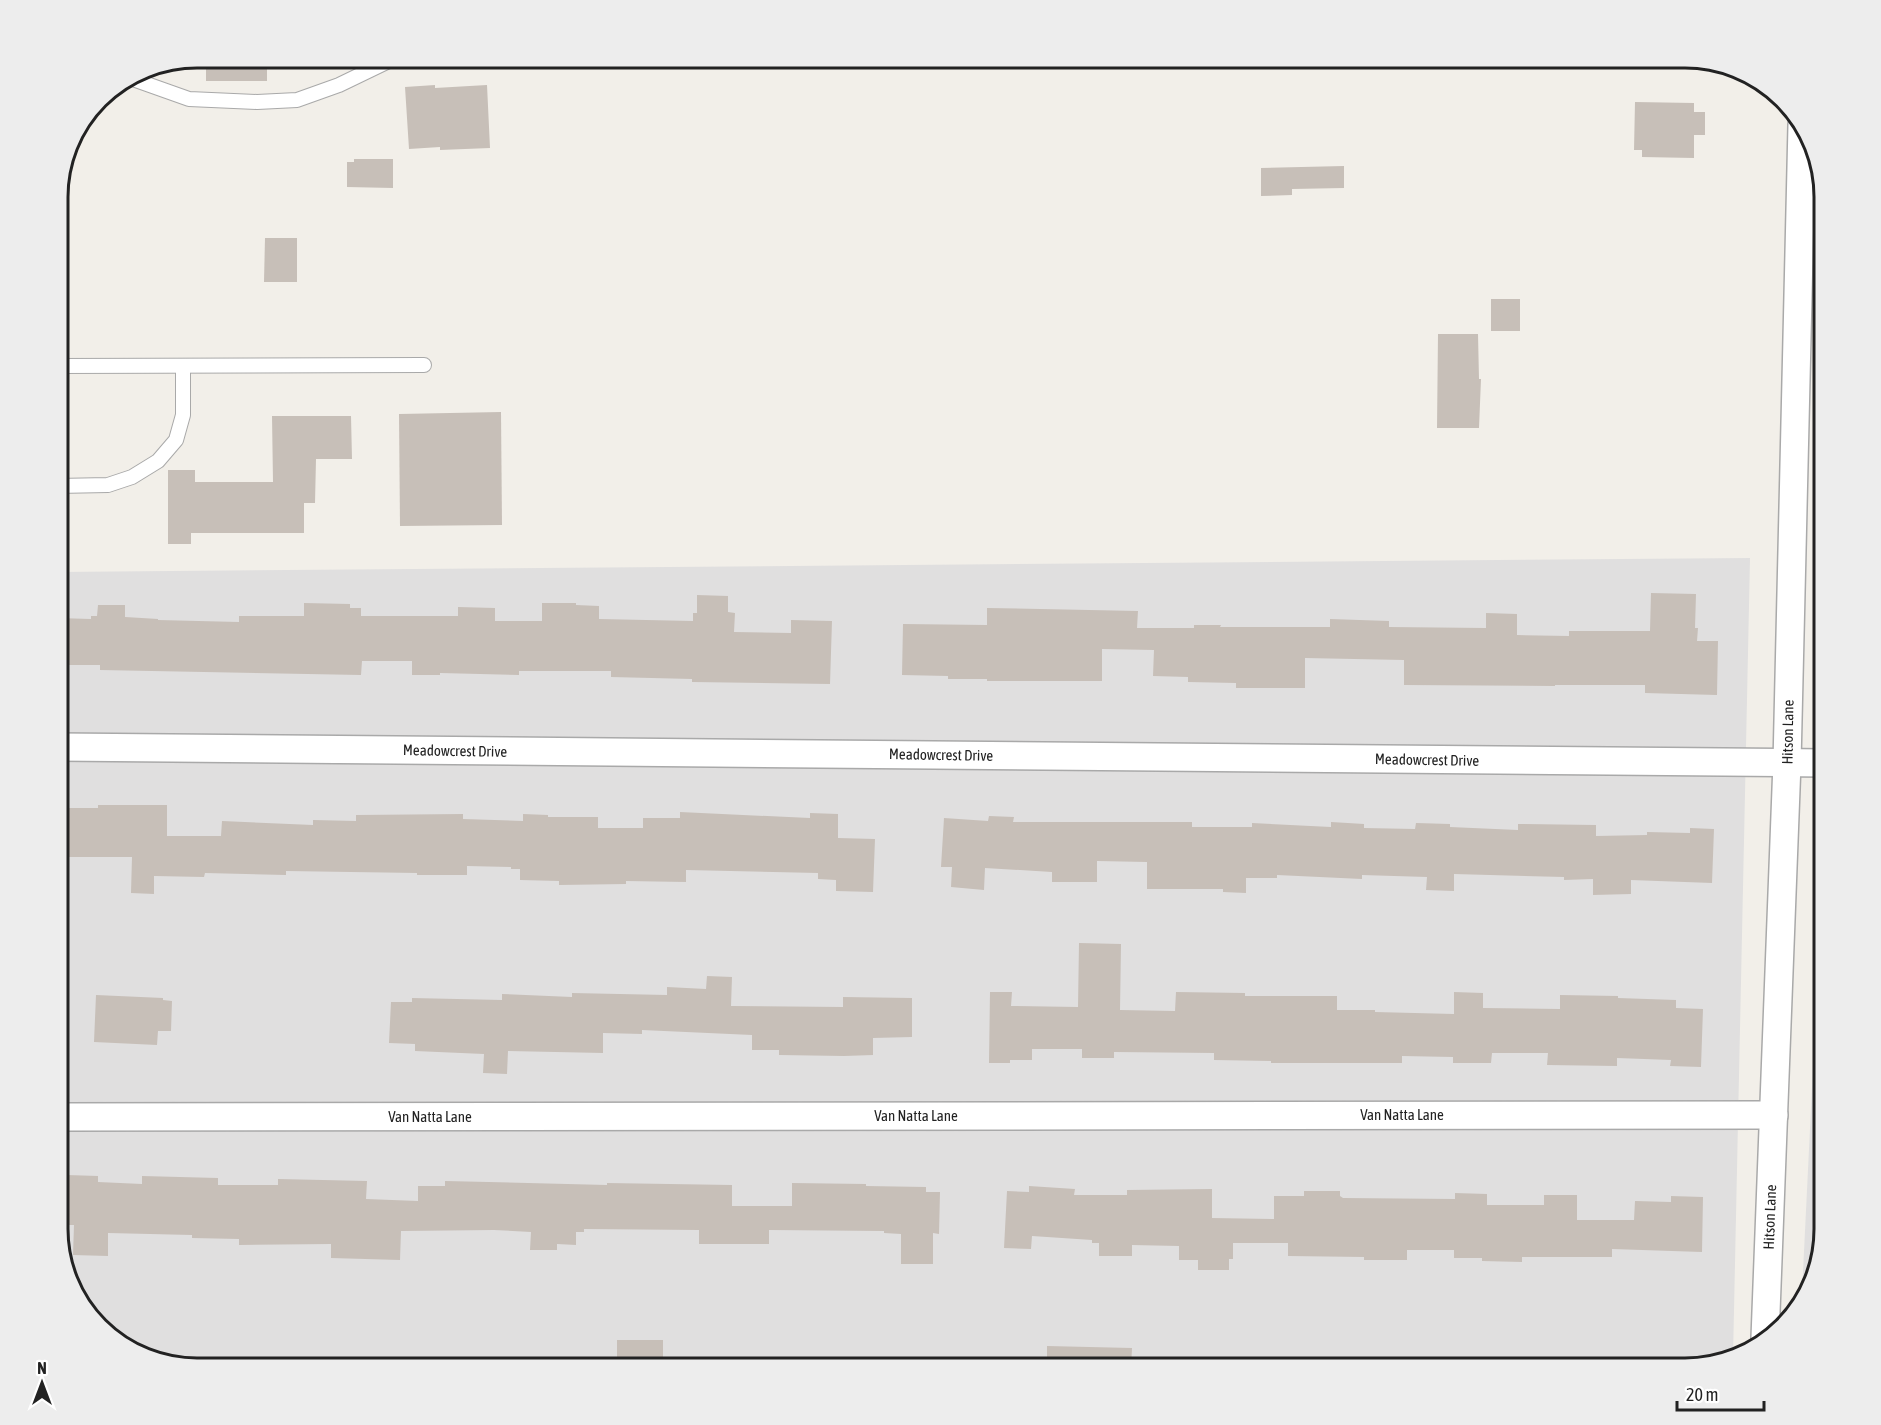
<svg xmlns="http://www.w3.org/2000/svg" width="1881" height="1425" font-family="'Asap Condensed',sans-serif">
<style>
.residential{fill:#e0dfdf}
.building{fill:#c7bfb8}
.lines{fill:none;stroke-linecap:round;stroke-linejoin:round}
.service-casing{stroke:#a9a9a9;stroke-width:16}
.minor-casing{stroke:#a9a9a9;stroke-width:30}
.service{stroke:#fff;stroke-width:14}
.minor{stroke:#fff;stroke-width:27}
.labels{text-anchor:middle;stroke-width:6;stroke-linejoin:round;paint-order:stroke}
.street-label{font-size:15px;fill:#222;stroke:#fff}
.rim{fill:none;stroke:#222;stroke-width:3}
</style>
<rect width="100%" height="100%" fill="#f2efe9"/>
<g class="residential">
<path d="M 1750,558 L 1733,1357 L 1684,1368 L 196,1368 L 111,1339 L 72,1291 L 57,1237 L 57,572 Z"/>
<path d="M 1824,842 L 1824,1229 L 1802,1293 Z"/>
</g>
<g class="building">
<rect x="206" y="57" width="61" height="24"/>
<path d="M 435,85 L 435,88 L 487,85 L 490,148 L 440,150 L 440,147 L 409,149 L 405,87 Z"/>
<path d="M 1635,102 L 1694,103 L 1694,112 L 1705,112 L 1705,135 L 1694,135 L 1694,158 L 1642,157 L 1642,150 L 1634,150 Z"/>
<path d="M 354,159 L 393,159 L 393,188 L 347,187 L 347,162 L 354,162 Z"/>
<path d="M 1344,166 L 1344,188 L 1292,189 L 1292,195 L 1261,196 L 1261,168 Z"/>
<path d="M 265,238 L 297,238 L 297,282 L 264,282 Z"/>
<rect x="1491" y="299" width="29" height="32"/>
<path d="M 1438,334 L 1478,334 L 1479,379 L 1481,379 L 1479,428 L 1437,428 Z"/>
<path d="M 501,412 L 502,525 L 400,526 L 399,414 Z"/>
<path d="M 272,416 L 351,416 L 352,459 L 316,459 L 315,503 L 304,503 L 304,533 L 191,533 L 191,544 L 168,544 L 168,470 L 195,470 L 195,482 L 273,482 Z"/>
<path d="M 1651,593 L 1696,594 L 1695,628 L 1698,628 L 1697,641 L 1718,641 L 1717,695 L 1645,693 L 1645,685 L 1555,685 L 1555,686 L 1404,685 L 1404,660 L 1305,658 L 1305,688 L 1236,688 L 1236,683 L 1188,682 L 1188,677 L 1153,676 L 1154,650 L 1102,649 L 1102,681 L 987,681 L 987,679 L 948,679 L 948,676 L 902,675 L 903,624 L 987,625 L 987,608 L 1138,611 L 1137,628 L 1194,628 L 1194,625 L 1221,625 L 1220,627 L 1330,627 L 1330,619 L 1389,621 L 1389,627 L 1486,628 L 1486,613 L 1517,614 L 1517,635 L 1569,636 L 1569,631 L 1650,631 Z"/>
<path d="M 697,595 L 728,596 L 728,612 L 735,613 L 734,632 L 791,633 L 791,620 L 832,621 L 830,684 L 692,682 L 692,679 L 611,677 L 611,671 L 519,671 L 519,675 L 440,673 L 440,675 L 412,675 L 412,661 L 362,661 L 361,675 L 100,670 L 100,665 L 57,665 L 57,618 L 91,619 L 91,616 L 97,616 L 98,605 L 125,605 L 125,617 L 158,619 L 158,620 L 239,622 L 239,616 L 304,616 L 304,603 L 350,604 L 350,608 L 361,608 L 361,616 L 458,616 L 458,607 L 495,608 L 495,621 L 542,621 L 542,603 L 576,603 L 576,605 L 599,606 L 599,619 L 693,621 L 693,613 L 697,613 Z"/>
<path d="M 98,805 L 167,805 L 167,836 L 221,836 L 222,821 L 313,825 L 313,820 L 356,821 L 356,815 L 463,814 L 463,819 L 523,821 L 523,814 L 548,815 L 548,817 L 598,817 L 598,828 L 643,828 L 643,818 L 680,818 L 680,812 L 810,818 L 810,813 L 838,814 L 838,838 L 875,839 L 873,892 L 836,891 L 836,880 L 818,879 L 818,873 L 686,870 L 686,882 L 626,881 L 626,884 L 559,885 L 559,881 L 520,880 L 520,869 L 511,869 L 511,867 L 467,866 L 467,875 L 417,875 L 417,873 L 286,871 L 286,875 L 205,873 L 204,877 L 154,876 L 154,894 L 131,893 L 132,857 L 57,857 L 57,808 L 98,808 Z"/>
<path d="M 989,816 L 1014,817 L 1013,822 L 1192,822 L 1192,827 L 1252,827 L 1252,823 L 1331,827 L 1331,822 L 1364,824 L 1364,828 L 1415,829 L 1416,823 L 1450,824 L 1450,827 L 1518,830 L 1518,824 L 1596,825 L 1596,836 L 1647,835 L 1647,832 L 1690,833 L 1690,828 L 1714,829 L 1712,883 L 1631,880 L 1631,894 L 1593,895 L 1593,879 L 1564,880 L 1564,877 L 1454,874 L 1454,891 L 1426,890 L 1427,877 L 1362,875 L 1362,879 L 1277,875 L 1277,878 L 1246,878 L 1246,893 L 1223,892 L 1223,889 L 1147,889 L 1147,862 L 1097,861 L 1097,882 L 1052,882 L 1052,872 L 985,868 L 984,890 L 951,887 L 952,867 L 941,867 L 944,818 L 988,821 Z"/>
<path d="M 1079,943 L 1121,944 L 1120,1010 L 1175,1011 L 1176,992 L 1245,993 L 1245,996 L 1337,996 L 1337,1010 L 1375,1010 L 1375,1012 L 1454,1014 L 1454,992 L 1483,993 L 1483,1008 L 1560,1009 L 1560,995 L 1618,996 L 1618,998 L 1676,1000 L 1676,1008 L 1703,1009 L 1701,1067 L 1670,1066 L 1671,1060 L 1617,1058 L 1617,1066 L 1547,1065 L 1548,1053 L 1492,1053 L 1491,1063 L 1453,1063 L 1453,1057 L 1402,1056 L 1402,1063 L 1271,1063 L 1271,1061 L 1214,1060 L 1214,1053 L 1114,1052 L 1114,1058 L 1082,1058 L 1082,1049 L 1032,1049 L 1032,1060 L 1010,1060 L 1010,1063 L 989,1063 L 990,992 L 1012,992 L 1011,1006 L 1078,1007 Z"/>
<path d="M 707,976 L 732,977 L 731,1006 L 843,1007 L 843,997 L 912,998 L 912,1037 L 873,1038 L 873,1055 L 844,1056 L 779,1055 L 779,1050 L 752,1050 L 752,1035 L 642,1030 L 642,1034 L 603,1033 L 603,1053 L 508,1051 L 507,1074 L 483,1073 L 484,1054 L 415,1051 L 415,1044 L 389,1043 L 391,1002 L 412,1002 L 412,998 L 502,1000 L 502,994 L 572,997 L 572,993 L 667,995 L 667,987 L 706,989 Z"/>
<path d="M 96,995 L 163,998 L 163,1000 L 172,1001 L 171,1031 L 158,1031 L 157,1045 L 94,1042 Z"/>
<path d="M 67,1175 L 98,1176 L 98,1182 L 142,1184 L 142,1176 L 218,1178 L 218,1185 L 278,1185 L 278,1179 L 367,1181 L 366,1199 L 418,1201 L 418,1186 L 445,1186 L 445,1181 L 607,1185 L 607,1183 L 732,1185 L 732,1206 L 792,1206 L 792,1183 L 866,1184 L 866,1186 L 926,1187 L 926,1192 L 940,1192 L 939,1234 L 933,1233 L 933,1264 L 901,1264 L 901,1234 L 884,1233 L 884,1231 L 769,1230 L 769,1244 L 699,1244 L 699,1230 L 584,1229 L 584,1232 L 576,1232 L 576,1245 L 557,1244 L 557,1250 L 530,1250 L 531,1232 L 494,1230 L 401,1231 L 400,1260 L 331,1258 L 331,1244 L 239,1245 L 239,1239 L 192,1238 L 192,1235 L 108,1233 L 108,1256 L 73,1255 L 74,1225 L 57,1225 L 58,1182 L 67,1182 Z"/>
<path d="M 1029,1186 L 1075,1189 L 1074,1195 L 1127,1195 L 1127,1190 L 1212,1189 L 1212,1218 L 1274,1219 L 1274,1196 L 1304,1196 L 1304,1191 L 1340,1191 L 1340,1196 L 1343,1198 L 1455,1199 L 1455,1193 L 1487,1194 L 1487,1205 L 1544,1205 L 1544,1195 L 1577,1195 L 1577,1220 L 1634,1220 L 1635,1201 L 1671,1202 L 1671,1196 L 1703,1197 L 1702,1252 L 1612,1249 L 1612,1257 L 1522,1257 L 1522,1262 L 1482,1261 L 1482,1258 L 1454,1258 L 1454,1250 L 1407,1250 L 1407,1260 L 1364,1260 L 1364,1257 L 1288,1256 L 1288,1243 L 1233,1243 L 1233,1259 L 1229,1259 L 1229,1270 L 1198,1270 L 1198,1260 L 1179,1260 L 1179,1246 L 1132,1245 L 1132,1256 L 1099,1256 L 1099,1243 L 1092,1243 L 1092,1240 L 1032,1236 L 1031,1249 L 1004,1248 L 1007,1191 L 1029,1192 Z"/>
<rect x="617" y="1340" width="46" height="28"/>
<path d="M 1047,1346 L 1132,1348 L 1131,1368 L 1047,1368 Z"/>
</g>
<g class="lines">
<g class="service-casing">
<g id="service">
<path d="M 127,77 L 189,99 L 257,102 L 297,100 L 339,85 L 397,57"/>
<path d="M 57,366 L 424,365"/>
<path d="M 57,486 L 108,485 L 132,477 L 158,461 L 176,440 L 183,415 L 183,366"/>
</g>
</g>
<g class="minor-casing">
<g id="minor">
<path d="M 57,747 L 1824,763"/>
<path d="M 57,1117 L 1774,1115"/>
<path d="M 1765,1338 L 1787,763 L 1802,125"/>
</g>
</g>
<use href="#service" class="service"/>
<use href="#minor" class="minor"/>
</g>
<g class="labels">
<g class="street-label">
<text transform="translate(1788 732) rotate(-89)" y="5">Hitson Lane</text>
<text transform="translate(455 751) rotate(1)" y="5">Meadowcrest Drive</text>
<text transform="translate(941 755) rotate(1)" y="5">Meadowcrest Drive</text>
<text transform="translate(1427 760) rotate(1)" y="5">Meadowcrest Drive</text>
<text x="1402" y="1120">Van Natta Lane</text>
<text x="916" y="1121">Van Natta Lane</text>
<text x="430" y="1122">Van Natta Lane</text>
<text transform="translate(1770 1217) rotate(-88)" y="5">Hitson Lane</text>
</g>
</g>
<path d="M0 0H1881V1425H0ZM197 68H1685A129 129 0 0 1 1814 197V1229A129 129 0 0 1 1685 1358H197A129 129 0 0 1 68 1229V197A129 129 0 0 1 197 68Z" fill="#ededed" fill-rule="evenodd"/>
<path class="rim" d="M197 68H1685A129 129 0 0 1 1814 197V1229A129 129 0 0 1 1685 1358H197A129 129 0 0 1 68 1229V197A129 129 0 0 1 197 68Z"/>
<g transform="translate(42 1383)" stroke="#ffffff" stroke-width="4.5" paint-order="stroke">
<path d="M0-4.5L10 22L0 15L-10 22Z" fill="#222222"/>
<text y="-9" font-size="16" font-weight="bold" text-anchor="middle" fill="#222222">N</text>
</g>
<path d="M1677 1401v9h87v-9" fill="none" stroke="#222222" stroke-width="3"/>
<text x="1686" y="1401" font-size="18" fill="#222222" stroke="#ffffff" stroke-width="4.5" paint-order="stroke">20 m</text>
</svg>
